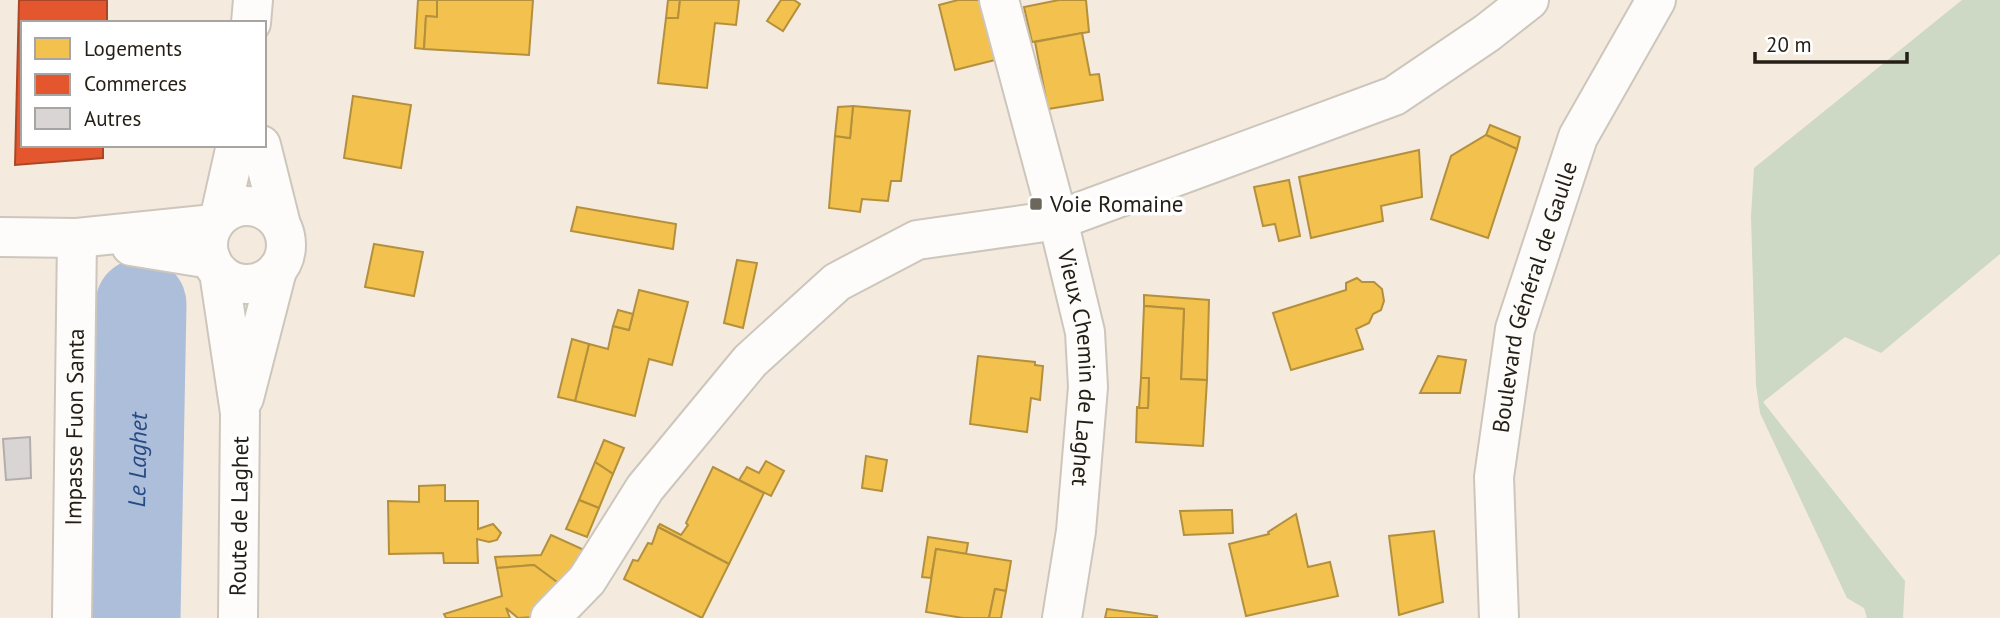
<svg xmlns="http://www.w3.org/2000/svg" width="2000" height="618" font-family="'PT Sans',sans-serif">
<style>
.green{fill:#cdd8c5}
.homes{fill:#f2c14e;stroke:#b4903d;stroke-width:2}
.shops{fill:#e4572e;stroke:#aa4626;stroke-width:2}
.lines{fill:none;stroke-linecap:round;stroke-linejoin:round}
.river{stroke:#adbeda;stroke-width:91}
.building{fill:#dad5d5;stroke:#b3adac;stroke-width:2}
.minor-casing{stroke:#cdc6bc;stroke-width:42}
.major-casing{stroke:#cdc6bc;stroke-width:42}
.minor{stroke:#fdfcfa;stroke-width:38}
.major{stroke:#fdfcfa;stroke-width:38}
.poi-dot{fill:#6d665b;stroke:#fff;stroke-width:2.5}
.labels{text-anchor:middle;stroke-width:7;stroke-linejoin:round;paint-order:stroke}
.poi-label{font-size:23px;fill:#241e15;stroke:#fff;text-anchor:start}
.street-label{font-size:23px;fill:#241e15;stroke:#fff}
.water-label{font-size:24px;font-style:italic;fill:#264a82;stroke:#fff}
</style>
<rect width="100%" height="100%" fill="#f4ebde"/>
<path class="green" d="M 1962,0 L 2000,0 L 2000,254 L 1881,353 L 1845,337 L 1763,402 L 1905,581 L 1903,618 L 1867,618 L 1864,608 L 1847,598 L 1760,413 L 1756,385 L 1751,216 L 1754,168 Z"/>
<g class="homes">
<path d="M 418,0 L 437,0 L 437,17 L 426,16 L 424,49 L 415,48 Z"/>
<path d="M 437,0 L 533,0 L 529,55 L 424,49 L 426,16 L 437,17 Z"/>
<path d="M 668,0 L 680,0 L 678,18 L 666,18 Z"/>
<path d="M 680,0 L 739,0 L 736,25 L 715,23 L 707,88 L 658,83 L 666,18 L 678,18 Z"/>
<path d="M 781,0 L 794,0 L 800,4 L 783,31 L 767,21 Z"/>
<path d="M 958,0 L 989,0 L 1003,58 L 955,70 L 939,5 Z"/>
<path d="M 1059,0 L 1086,0 L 1089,32 L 1032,42 L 1024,7 Z"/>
<path d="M 1082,33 L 1090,75 L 1099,74 L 1103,100 L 1048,109 L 1035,42 Z"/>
<path d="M 353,96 L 411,105 L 401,168 L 344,158 Z"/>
<path d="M 853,106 L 910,111 L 901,181 L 891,181 L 888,201 L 862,199 L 860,212 L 829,208 L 835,136 L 850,138 Z"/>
<path d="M 853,106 L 850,138 L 835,136 L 838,107 Z"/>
<path d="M 1490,125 L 1520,137 L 1517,149 L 1486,135 Z"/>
<path d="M 1486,135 L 1517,149 L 1488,238 L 1431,219 L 1451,156 Z"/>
<path d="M 1419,150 L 1422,197 L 1381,206 L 1383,221 L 1311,238 L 1299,177 Z"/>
<path d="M 1289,180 L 1300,236 L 1279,241 L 1275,224 L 1263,226 L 1254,187 Z"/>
<path d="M 577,207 L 676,224 L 673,249 L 571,231 Z"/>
<path d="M 374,244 L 423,252 L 414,296 L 365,287 Z"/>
<path d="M 737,260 L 757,263 L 743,328 L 724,323 Z"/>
<path d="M 1357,278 L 1362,282 L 1374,282 L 1382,289 L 1384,301 L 1381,310 L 1373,314 L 1369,323 L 1356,329 L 1363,349 L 1291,370 L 1273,313 L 1346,290 L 1346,283 Z"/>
<path d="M 639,290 L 688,302 L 672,365 L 649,359 L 635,416 L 575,401 L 589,344 L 608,349 L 613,326 L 629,330 Z"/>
<path d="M 1144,295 L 1209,300 L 1207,380 L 1181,379 L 1184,309 L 1144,306 Z"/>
<path d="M 1144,306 L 1184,309 L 1181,379 L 1207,380 L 1203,446 L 1136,442 L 1137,407 L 1148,408 L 1149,378 L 1141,378 Z"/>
<path d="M 618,310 L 633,314 L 629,330 L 613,326 Z"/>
<path d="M 572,339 L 589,344 L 575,401 L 558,397 Z"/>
<path d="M 978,356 L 1035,362 L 1035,365 L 1043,366 L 1040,400 L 1031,398 L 1027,432 L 970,424 Z"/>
<path d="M 1438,356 L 1466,360 L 1460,393 L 1420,393 Z"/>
<path d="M 1141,378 L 1149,378 L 1148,408 L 1139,408 Z"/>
<path d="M 604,440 L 624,448 L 613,474 L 595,462 Z"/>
<path d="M 866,456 L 887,460 L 882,491 L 862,488 Z"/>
<path d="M 766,461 L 784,471 L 771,496 L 739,480 L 747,467 L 759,473 Z"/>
<path d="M 595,462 L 613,474 L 599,508 L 579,500 Z"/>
<path d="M 713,467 L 764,493 L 729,564 L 658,527 L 660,524 L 681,535 L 688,525 L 686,523 Z"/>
<path d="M 445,485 L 445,501 L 478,501 L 478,529 L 493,524 L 501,533 L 497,540 L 489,542 L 477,539 L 478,563 L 444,563 L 443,553 L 389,554 L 388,501 L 419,502 L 419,486 Z"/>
<path d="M 579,500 L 599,508 L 587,537 L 566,529 Z"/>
<path d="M 1223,510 L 1232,510 L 1233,533 L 1184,535 L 1180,511 Z"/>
<path d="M 1296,514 L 1308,567 L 1330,562 L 1338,596 L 1246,616 L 1229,544 L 1269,534 L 1268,532 Z"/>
<path d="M 658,527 L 729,564 L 702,618 L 624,579 L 633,560 L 638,561 L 648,543 L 652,544 Z"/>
<path d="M 1434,531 L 1443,602 L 1399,615 L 1389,536 Z"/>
<path d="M 551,535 L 591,553 L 561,585 L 534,565 L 497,568 L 495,557 L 541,555 Z"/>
<path d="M 928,537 L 968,543 L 966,554 L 936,549 L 931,578 L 922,577 Z"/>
<path d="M 936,549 L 1011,561 L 1006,591 L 995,589 L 989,618 L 963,618 L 926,612 Z"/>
<path d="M 534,565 L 561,585 L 534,617 L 518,618 L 506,608 L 510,618 L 446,618 L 444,614 L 502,596 L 497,568 Z"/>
<path d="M 995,589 L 1006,591 L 1001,618 L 989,618 Z"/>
<path d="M 1107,609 L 1157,616 L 1157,618 L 1105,618 Z"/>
</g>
<path class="shops" d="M 19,0 L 107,0 L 107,23 L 23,23 L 23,145 L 103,145 L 103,158 L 15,165 Z"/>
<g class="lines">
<path class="river" id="s1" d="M 135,618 L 141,304"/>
</g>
<path class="building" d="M 30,437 L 31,478 L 6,480 L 3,439 Z"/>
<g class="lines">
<g class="minor-casing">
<g id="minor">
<path id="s2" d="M 999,0 L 1058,220 L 1085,332 L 1088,387 L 1076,531 L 1062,618"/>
<path d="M 0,237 L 77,238 L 214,224"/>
<path d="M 131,246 L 211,259"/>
<path id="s3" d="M 72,618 L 77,238"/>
<path d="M 550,618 L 587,580 L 645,488 L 750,361 L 837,282 L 917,240 L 1058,220 L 1394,96 L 1487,33 L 1529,0"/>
<path id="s4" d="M 1499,618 L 1494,477 L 1515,329 L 1578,137 L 1656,0"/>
</g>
</g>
<g class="major-casing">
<g id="major">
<path d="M 251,23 L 253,0"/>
<path d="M 261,145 L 281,225"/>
<circle cx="247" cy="245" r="39"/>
<path d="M 220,216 L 236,145"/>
<path d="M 219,272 L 240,413 L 238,618"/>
<path d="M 244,398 L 277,270"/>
</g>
</g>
<use href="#minor" class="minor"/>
<use href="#major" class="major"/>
</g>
<rect class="poi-dot" x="1029" y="197" width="14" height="14" rx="3.5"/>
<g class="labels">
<g class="poi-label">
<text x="1050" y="212">Voie Romaine</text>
</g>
<g class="street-label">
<text dy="8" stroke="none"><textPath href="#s4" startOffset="326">Boulevard Général de Gaulle</textPath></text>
<text dy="8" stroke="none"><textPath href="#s2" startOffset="378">Vieux Chemin de Laghet</textPath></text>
<text dy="8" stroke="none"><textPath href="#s3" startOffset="191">Impasse Fuon Santa</textPath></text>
<text transform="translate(239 516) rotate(-89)" y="8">Route de Laghet</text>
</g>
<g class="water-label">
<text dy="8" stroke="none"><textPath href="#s1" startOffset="158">Le Laghet</textPath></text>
</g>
</g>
<rect x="21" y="21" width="245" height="126" fill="#ffffff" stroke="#a7a5a1" stroke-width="2"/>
<rect x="35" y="38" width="35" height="21" fill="#f2c14e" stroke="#a7a5a1" stroke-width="2"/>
<text x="84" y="56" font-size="21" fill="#241e15">Logements</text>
<rect x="35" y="74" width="35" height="21" fill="#e4572e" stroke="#a7a5a1" stroke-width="2"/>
<text x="84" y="91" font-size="21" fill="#241e15">Commerces</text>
<rect x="35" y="108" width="35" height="21" fill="#dad5d5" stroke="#a7a5a1" stroke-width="2"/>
<text x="84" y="126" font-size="21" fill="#241e15">Autres</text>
<path d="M1755 52v10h152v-10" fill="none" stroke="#241e15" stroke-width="3.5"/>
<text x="1766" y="52" font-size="21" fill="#241e15" stroke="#ffffff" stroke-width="5" paint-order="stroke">20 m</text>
</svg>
